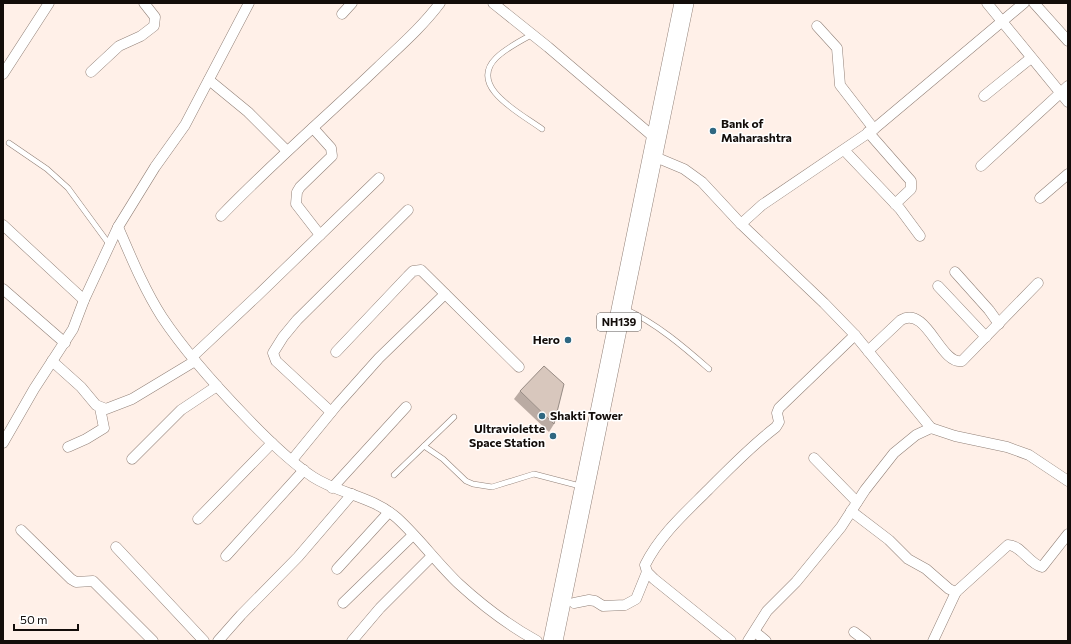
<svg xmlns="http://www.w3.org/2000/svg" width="1071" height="644" font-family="Commissioner,sans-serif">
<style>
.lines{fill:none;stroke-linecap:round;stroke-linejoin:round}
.lane-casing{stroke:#928178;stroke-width:6}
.street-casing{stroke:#928178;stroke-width:11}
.highway-casing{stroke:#928178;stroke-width:20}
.lane{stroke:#fff;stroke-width:5}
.street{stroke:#fff;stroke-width:10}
.highway{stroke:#fff;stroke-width:19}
.wall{fill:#baaba3}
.building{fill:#d8c7bd;stroke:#978b84}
.poi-dot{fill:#2f6781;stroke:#fff;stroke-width:1.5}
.labels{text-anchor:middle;stroke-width:3;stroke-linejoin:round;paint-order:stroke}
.shield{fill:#fff;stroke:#5a5654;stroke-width:1}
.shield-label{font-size:11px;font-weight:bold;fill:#130d0a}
.poi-label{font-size:12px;font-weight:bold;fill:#130d0a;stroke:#fff;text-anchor:start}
</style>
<rect width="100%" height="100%" fill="#fff0e8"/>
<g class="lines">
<g class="lane-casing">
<g id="lane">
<path d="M 533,34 C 520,41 506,48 496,58 C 467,87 522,114 542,129"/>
<path d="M 9,143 L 47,169 L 68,188 L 109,244"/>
<path d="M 625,309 C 656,323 684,347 709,369"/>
<path d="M 424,446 L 443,459 L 466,481 L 473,484 L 492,487 L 534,474 L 580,486"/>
<path d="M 394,475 L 454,417"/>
</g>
</g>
<g class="street-casing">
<g id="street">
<path d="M 493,3 L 548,47 L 656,139"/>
<path d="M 987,3 L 1068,102"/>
<path d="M 1034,3 L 1068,41"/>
<path d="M 342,14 L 352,3"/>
<path d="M 817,26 L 837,48 L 840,85 L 874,129"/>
<path d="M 91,72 L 119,46 L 141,36 L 154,26 L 155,17 L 144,3"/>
<path d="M 3,74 L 49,3"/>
<path d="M 209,80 L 248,112 L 287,151"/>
<path d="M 984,96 L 1031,58"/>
<path d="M 313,128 L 331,148 L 332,156 L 300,187 L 297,192 L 296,204 L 320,235"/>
<path d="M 868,132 L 911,181 L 911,189 L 895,204"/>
<path d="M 844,150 L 900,209 L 920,236"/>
<path d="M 653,156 L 684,169 L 702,182 L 741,224 L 824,303 L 855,335 L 931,428 L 955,436 L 1007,447 L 1029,455 L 1068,481"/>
<path d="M 981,166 L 1068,86"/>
<path d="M 1040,198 L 1068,174"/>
<path d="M 221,216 C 271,164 326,117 378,67 C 400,46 422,27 440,3"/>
<path d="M 741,224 L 762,205 L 874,129 L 1024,3"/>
<path d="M 3,225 L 84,300"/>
<path d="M 118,227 C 131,257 144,289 162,317 C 186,353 215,385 245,416 C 266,438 288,460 313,477 C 339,494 372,496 397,518 C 419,538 437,563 459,584 C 483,606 508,625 537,641"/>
<path d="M 955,272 L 989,310 L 999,324"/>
<path d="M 938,286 L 986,337"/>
<path d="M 3,289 L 65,343"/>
<path d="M 868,351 L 901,320 C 927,305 940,365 962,361 L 1038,283"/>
<path d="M 336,352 L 408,276 L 413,271 L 421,270 L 519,367"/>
<path d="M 192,357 L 257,296 L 379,178"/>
<path d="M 52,361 L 81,387 L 96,405 L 106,409 L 132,399 L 195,361"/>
<path d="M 331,412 L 276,361 L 273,353 L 283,337 L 297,320 L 408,210"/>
<path d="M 3,443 L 34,389 L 73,329 L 84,300 L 118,227 L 155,167 L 185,125 L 249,3"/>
<path d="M 68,447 L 86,439 L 104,428 L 100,408"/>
<path d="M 814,458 L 857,502"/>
<path d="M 132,459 L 181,410 L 217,386"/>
<path d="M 292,460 L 337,405 L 379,358 L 445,294"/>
<path d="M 332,488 L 406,407"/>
<path d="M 851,511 L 889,540 L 908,559 L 926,569 L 949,589 L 956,592 L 1008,545 C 1021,545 1029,564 1042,567 L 1068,534"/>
<path d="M 198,519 L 272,443"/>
<path d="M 21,530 L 71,579 L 76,582 L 93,581 L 153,641"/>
<path d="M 116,547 L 204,641"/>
<path d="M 226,556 L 304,470"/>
<path d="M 337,569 L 389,512"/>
<path d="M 343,603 L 413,535"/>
<path d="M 574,603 L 589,600 L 595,601 L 603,606 L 625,605 L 636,599 L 647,572"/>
<path d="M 755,632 L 766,641"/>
<path d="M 854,632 L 866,641"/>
<path d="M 218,641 L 241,615 L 298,557 L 352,494"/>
<path d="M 352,641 L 380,608 L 432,556"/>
<path d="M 731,641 L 654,579 L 647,572 L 645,565 C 660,535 685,513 708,490 C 730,468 751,446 776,427 L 779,422 L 777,413 L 779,408 L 855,335"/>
<path d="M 748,641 L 767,611 L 796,582 L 841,527 L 865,490 L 894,453 L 916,435 L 931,428"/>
<path d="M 933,641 L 956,592"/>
</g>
</g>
<g class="highway-casing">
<path id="highway" d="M 553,641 L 684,3"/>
</g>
<use href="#lane" class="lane"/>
<use href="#street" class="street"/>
<use href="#highway" class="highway"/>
</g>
<path class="wall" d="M 520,391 L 554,424 L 549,432 L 514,399 Z"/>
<path class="building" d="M 544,366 L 564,384 L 554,424 L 520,391 Z"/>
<g class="poi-dot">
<circle cx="713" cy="131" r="4"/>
<circle cx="568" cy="340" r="4"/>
<circle cx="542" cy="416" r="4"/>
<circle cx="553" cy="436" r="4"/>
</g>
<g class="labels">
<rect class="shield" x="597" y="313" width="44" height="18" rx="3"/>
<g class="shield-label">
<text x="619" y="326">NH139</text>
</g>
<g class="poi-label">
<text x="721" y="128">Bank of<tspan x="721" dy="14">Maharashtra</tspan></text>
<text x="560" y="344" text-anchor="end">Hero</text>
<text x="550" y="420">Shakti Tower</text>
<text x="545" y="433" text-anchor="end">Ultraviolette<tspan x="545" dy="14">Space Station</tspan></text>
</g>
</g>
<rect width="1071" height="644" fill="none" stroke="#130d0a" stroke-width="8"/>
<path d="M14 624v6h64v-6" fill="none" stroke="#130d0a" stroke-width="2"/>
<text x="20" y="624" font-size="12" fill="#130d0a" stroke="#ffffff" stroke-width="3" paint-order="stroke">50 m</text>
</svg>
